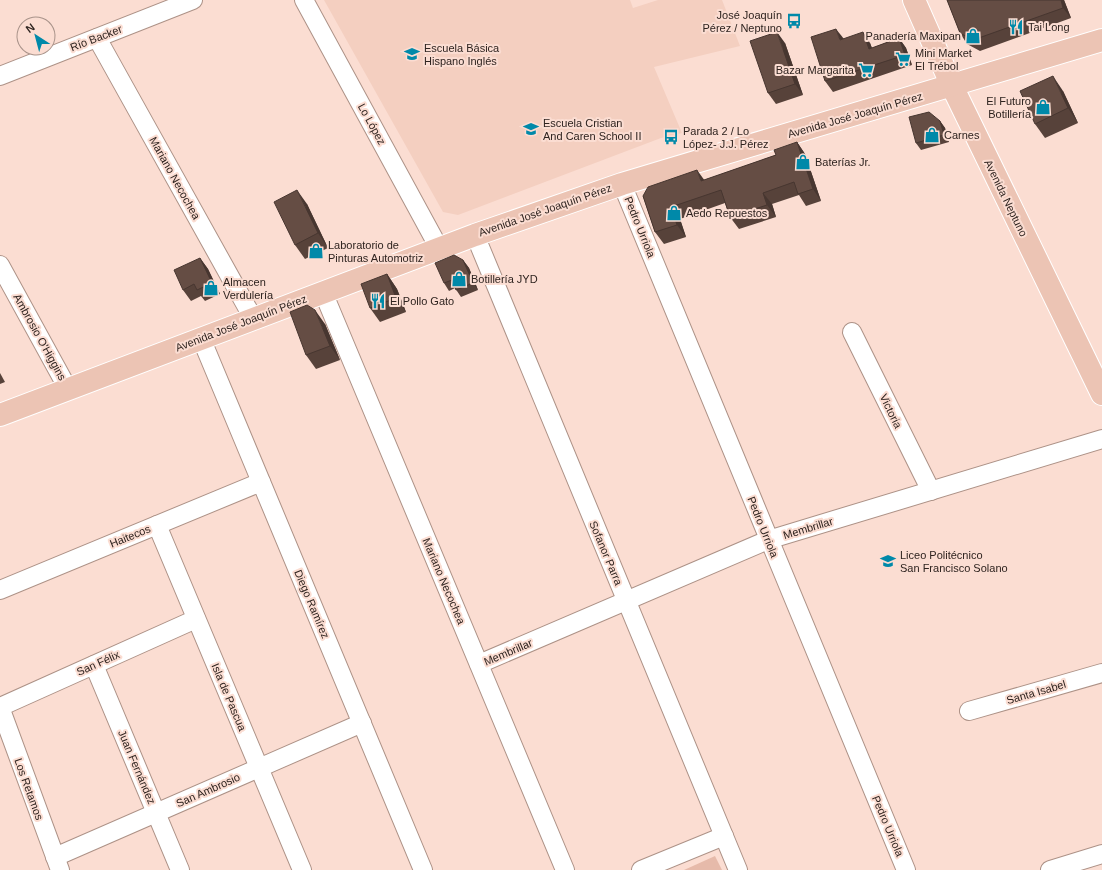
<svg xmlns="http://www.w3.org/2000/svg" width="1102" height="870" font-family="Arial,sans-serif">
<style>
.built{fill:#f4cfc0}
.green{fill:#e6baaa}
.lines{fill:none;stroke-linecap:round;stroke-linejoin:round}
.minor-casing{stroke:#ad9287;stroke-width:20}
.major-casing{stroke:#fff;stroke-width:24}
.minor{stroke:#fff;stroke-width:18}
.major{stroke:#ecc4b4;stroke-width:22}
.wall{fill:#57423a}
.shaded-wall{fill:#473630}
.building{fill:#654d44;stroke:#473630}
.labels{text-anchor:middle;stroke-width:4;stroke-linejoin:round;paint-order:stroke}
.poi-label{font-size:11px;fill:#2e231f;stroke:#fbddd2;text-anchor:start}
.street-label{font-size:11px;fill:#2e231f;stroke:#fbddd2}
</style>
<rect width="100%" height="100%" fill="#fbddd2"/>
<path class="built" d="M 324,0 L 630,0 L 633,8 L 658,0 L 722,0 L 740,46 L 654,67 L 682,133 L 661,138 L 458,215 L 443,212 Z"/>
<path class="green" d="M 715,856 L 722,870 L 684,870 Z"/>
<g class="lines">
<g class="minor-casing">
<g id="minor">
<path d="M 304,0 L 439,248"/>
<path d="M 97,38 L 253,318"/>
<path d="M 0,76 L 193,0"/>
<path d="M 622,184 L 906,870"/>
<path d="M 475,235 L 738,870"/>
<path d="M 0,265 L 68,389"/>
<path d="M 323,292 L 565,870"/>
<path d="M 852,332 L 931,491"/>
<path d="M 201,338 L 423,870"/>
<path d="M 157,525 L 302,870"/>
<path d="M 0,590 L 261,482"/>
<path d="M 479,664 L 768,540 L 1102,439"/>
<path d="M 94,665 L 180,870"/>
<path d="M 0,707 L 196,619"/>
<path d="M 0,707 L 60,870"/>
<path d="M 969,711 L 1102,673"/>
<path d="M 55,857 L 362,723"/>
<path d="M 641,870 L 724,836"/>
<path d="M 1050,870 L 1102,854"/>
</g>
</g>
<g class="major-casing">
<g id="major">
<path d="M 914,0 L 952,86 L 1102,394"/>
<path d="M 0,415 L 475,235 L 622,184 L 1102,40"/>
</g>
</g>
<use href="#minor" class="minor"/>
<use href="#major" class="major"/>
</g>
<g class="wall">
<path d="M 947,0 L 1064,0 L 1071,18 L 980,51 L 967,44 L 960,33 Z"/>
<path d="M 899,38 L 906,48 L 912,65 L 833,92 L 825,81 L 843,39 L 870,43 L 872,48 Z"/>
<path d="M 785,43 L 803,95 L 776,104 L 768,93 Z"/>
<path d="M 1063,91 L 1078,123 L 1045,138 L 1035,124 Z"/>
<path d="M 940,121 L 945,128 L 949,142 L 921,150 L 916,143 Z"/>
<path d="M 797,142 L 805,154 L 821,201 L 806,206 L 799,195 L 772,204 L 776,217 L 739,229 L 730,217 L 725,203 L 680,219 L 686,237 L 664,244 L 655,232 L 643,196 L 704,180 L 776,155 Z"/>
<path d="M 307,204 L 328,248 L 305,259 L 295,245 Z"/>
<path d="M 200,258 L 208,269 L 220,294 L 205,301 L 201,296 L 191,301 L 183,290 Z"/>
<path d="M 463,260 L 469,268 L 478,290 L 461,297 L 455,288 L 449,291 L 444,283 Z"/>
<path d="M 387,274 L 397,289 L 406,312 L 380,322 L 370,308 Z"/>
<path d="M 325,324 L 340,360 L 316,369 L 306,355 Z"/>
<path d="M 0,373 L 5,382 L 0,384 Z"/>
</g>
<g class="shaded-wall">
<path d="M 1061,0 L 1064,0 L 1071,18 L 1063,8 Z"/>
<path d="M 836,29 L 844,39 L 840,40 Z"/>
<path d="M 777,32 L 785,43 L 803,95 L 795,84 Z"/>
<path d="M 863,32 L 870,43 L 876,60 L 869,49 Z"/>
<path d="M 899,38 L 906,48 L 912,65 L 905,55 Z"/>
<path d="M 1053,76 L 1063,91 L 1078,123 L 1068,108 Z"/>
<path d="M 940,121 L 945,128 L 949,142 L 944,135 Z"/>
<path d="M 797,142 L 805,154 L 821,201 L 813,189 Z"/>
<path d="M 697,170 L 705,181 L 701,181 Z"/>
<path d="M 297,190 L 307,204 L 328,248 L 318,233 Z"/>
<path d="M 763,193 L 772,204 L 776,217 L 767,205 Z"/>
<path d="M 671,207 L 680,219 L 686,237 L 677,225 Z"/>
<path d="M 200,258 L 208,269 L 220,294 L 212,283 Z"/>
<path d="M 463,260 L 469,268 L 478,290 L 473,283 Z"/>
<path d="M 387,274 L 397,289 L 406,312 L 396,298 Z"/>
<path d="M 315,310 L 325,324 L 340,360 L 330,346 Z"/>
</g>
<g class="building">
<path d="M 947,0 L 1061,0 L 1063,8 L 973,40 L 960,33 Z"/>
<path d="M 836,29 L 840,40 L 863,32 L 869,49 L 899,38 L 905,55 L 825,81 L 811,37 Z"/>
<path d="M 777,32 L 795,84 L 768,93 L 750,41 Z"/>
<path d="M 1053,76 L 1068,108 L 1035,124 L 1020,91 Z"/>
<path d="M 929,112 L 940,121 L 944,135 L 916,143 L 909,117 Z"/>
<path d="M 797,142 L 813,189 L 798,194 L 794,182 L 763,193 L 767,205 L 730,217 L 721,190 L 671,207 L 677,225 L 655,232 L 643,196 L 648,187 L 697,170 L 701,181 L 776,155 L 774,150 Z"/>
<path d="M 297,190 L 318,233 L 295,245 L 274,202 Z"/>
<path d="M 454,255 L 463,260 L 473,283 L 456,290 L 452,280 L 444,283 L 435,263 Z"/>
<path d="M 200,258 L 212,283 L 197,290 L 194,284 L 183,290 L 174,270 Z"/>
<path d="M 387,274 L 396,298 L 370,308 L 361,284 Z"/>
<path d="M 307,305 L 315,310 L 330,346 L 306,355 L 290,312 Z"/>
</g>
<defs>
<g id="bus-bare" transform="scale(1.2)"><path d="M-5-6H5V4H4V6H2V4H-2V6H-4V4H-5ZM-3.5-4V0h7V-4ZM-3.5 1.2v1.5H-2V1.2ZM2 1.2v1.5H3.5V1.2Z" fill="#0089a9" stroke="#fbddd2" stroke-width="2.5" paint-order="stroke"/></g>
<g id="restaurant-bare" transform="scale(1.2)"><path d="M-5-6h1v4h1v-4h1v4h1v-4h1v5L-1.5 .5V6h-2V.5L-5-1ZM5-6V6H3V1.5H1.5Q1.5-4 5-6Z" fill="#0089a9" stroke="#fbddd2" stroke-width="2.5" paint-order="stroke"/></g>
<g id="shop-bare" transform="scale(1.2)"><path d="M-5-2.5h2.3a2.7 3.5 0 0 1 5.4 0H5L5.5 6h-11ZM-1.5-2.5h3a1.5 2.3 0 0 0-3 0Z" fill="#0089a9" stroke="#fbddd2" stroke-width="2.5" paint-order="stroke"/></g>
<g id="school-bare" transform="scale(1.2)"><path d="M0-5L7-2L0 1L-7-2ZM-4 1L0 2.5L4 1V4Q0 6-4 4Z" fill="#0089a9" stroke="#fbddd2" stroke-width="2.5" paint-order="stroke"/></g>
<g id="supermarket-bare" transform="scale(1.2)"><path d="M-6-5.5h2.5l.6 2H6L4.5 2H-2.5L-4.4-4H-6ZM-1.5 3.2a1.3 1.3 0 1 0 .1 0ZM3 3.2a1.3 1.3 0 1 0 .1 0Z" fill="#0089a9" stroke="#fbddd2" stroke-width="2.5" paint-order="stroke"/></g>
</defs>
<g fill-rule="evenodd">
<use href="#bus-bare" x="794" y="21"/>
<use href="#restaurant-bare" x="1016" y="27"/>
<use href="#shop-bare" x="973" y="36"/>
<use href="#school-bare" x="412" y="54"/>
<use href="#supermarket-bare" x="903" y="59"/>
<use href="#supermarket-bare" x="866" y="70"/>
<use href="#shop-bare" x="1043" y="107"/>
<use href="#school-bare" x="531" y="129"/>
<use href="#shop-bare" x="932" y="135"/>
<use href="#bus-bare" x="671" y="137"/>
<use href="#shop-bare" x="803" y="162"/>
<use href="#shop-bare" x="674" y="213"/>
<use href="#shop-bare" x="316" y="251"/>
<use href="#shop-bare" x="459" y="279"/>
<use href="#shop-bare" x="211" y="288"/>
<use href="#restaurant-bare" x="378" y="301"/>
<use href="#school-bare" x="888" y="561"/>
</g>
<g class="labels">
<g class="poi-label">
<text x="782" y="19" text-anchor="end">José Joaquín<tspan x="782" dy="13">Pérez / Neptuno</tspan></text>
<text x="1028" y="31">Tai Long</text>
<text x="961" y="40" text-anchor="end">Panadería Maxipan</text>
<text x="424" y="52">Escuela Básica<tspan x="424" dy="13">Hispano Inglés</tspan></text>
<text x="915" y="57">Mini Market<tspan x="915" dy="13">El Trébol</tspan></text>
<text x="854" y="74" text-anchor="end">Bazar Margarita</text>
<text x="1031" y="105" text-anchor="end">El Futuro<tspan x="1031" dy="13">Botillería</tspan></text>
<text x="543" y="127">Escuela Cristian<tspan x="543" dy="13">And Caren School II</tspan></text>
<text x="683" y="135">Parada 2 / Lo<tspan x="683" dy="13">López- J.J. Pérez</tspan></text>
<text x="944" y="139">Carnes</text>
<text x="815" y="166">Baterías Jr.</text>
<text x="686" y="217">Aedo Repuestos</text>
<text x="328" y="249">Laboratorio de<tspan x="328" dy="13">Pinturas Automotriz</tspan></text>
<text x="471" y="283">Botillería JYD</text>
<text x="223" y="286">Almacen<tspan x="223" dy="13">Verdulería</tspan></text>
<text x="390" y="305">El Pollo Gato</text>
<text x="900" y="559">Liceo Politécnico<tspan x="900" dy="13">San Francisco Solano</tspan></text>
</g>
<g class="street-label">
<text transform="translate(96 38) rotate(-21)" y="4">Río Backer</text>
<text transform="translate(855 115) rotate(-16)" y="4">Avenida José Joaquín Pérez</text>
<text transform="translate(372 124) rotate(61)" y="4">Lo López</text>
<text transform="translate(175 178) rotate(61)" y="4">Mariano Necochea</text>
<text transform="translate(1006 198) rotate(64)" y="4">Avenida Neptuno</text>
<text transform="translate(545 210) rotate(-19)" y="4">Avenida José Joaquín Pérez</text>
<text transform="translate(640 227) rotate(68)" y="4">Pedro Urriola</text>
<text transform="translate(241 323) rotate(-21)" y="4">Avenida José Joaquín Pérez</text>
<text transform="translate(40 337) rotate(61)" y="4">Ambrosio O'Higgins</text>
<text transform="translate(891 411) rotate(64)" y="4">Victoria</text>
<text transform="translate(763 527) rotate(68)" y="4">Pedro Urriola</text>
<text transform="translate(808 528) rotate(-17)" y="4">Membrillar</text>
<text transform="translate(130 536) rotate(-22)" y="4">Haitecos</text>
<text transform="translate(606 553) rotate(67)" y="4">Sofanor Parra</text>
<text transform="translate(444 581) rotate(67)" y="4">Mariano Necochea</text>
<text transform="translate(312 604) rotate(67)" y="4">Diego Ramírez</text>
<text transform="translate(508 652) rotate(-23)" y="4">Membrillar</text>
<text transform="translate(98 663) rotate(-24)" y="4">San Félix</text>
<text transform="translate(1036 692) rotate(-16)" y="4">Santa Isabel</text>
<text transform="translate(229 697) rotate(67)" y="4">Isla de Pascua</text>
<text transform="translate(137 767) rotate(67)" y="4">Juan Fernández</text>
<text transform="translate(29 789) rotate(70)" y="4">Los Retamos</text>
<text transform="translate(208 790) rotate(-24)" y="4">San Ambrosio</text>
<text transform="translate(888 826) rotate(67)" y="4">Pedro Urriola</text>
</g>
</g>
<g transform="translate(36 36) rotate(324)"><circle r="19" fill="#fbddd2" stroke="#a9938a"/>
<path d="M0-3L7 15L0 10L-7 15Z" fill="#0089a9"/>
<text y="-6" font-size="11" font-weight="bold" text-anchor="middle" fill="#2e231f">N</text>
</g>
</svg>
